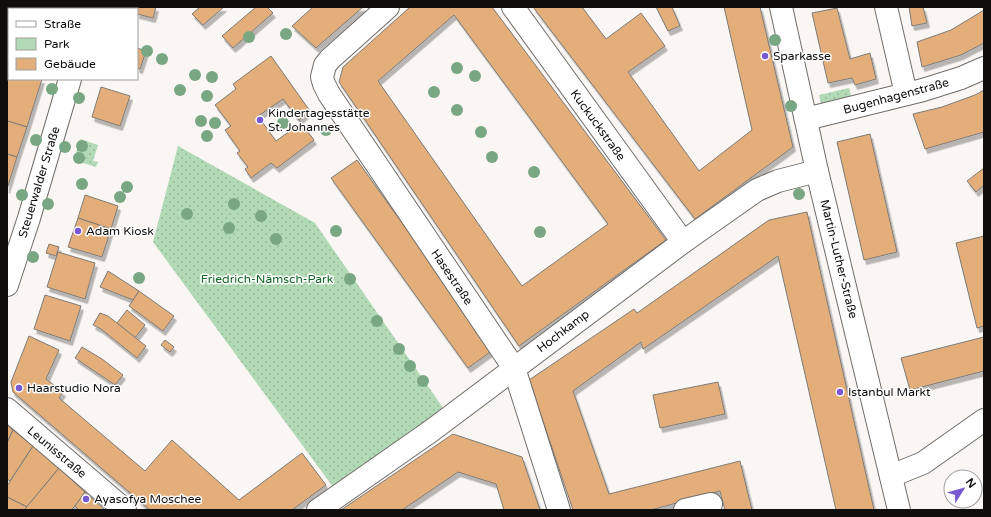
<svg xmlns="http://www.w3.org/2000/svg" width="991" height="517" font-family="'Varela Round',sans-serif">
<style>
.green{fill:url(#green-dots)}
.building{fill:#e3ae79;stroke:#7e7b78;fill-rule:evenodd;filter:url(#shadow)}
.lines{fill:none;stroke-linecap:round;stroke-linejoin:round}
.minor-casing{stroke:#706e6b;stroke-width:24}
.minor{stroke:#fff;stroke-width:22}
.tree{fill:#7aa783}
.poi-dot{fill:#7759d3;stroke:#fff;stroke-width:1.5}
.labels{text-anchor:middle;stroke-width:3;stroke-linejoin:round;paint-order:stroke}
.poi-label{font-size:12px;fill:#0f0e0d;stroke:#fff;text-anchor:start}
.street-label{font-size:12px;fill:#0f0e0d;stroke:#fff}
.park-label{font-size:12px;fill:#136728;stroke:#fff}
</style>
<defs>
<pattern id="green-dots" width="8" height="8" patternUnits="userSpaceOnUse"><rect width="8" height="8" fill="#b3dab6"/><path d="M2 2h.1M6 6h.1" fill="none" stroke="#99ba9b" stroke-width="1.8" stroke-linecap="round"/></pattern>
<filter id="shadow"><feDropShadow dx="2.5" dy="4.5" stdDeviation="0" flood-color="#0004"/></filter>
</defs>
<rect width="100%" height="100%" fill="#f9f6f3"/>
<g class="green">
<path d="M 849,88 L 851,96 L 821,103 L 819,95 Z"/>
<path d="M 80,139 L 98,145 L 93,161 L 98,162 L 96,167 L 74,160 Z"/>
<path d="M 178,146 L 315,223 L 448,415 L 336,491 L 153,242 Z"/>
</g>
<g class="building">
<path d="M 120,7 L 156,7 L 153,18 L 137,14 L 137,9 L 120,9 Z"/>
<path d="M 200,7 L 224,7 L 203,25 L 192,14 Z"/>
<path d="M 256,7 L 267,7 L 273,13 L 233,48 L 222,36 Z"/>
<path d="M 313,7 L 363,7 L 316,48 L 292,26 Z"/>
<path d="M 410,7 L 492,7 L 666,240 L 519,346 L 339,82 L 343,67 ZM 454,15 L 608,224 L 522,286 L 378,81 Z"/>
<path d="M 533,7 L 582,7 L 606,39 L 641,13 L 665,46 L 628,72 L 699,171 L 752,130 L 724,7 L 760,7 L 793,147 L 695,219 Z"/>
<path d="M 656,7 L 672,7 L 680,26 L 668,31 Z"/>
<path d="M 909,7 L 923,7 L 927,23 L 912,26 Z"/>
<path d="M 837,8 L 850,59 L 870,53 L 876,79 L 855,85 L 852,78 L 828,83 L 812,13 Z"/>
<path d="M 984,10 L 984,43 L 961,55 L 922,67 L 917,42 L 951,30 Z"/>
<path d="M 137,48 L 146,51 L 140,69 L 137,68 Z"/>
<path d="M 271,56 L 310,111 L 299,120 L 314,140 L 277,168 L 271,163 L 251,178 L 245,169 L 248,167 L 237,153 L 240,151 L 225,130 L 231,126 L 215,105 L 236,89 L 233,84 ZM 283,99 L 301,123 L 276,141 L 258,116 Z"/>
<path d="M 7,67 L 9,68 L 9,79 L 42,79 L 27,127 L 7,121 Z"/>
<path d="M 101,87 L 130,96 L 120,126 L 92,117 Z"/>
<path d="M 984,90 L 984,132 L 925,149 L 913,114 L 942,107 L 975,95 Z"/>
<path d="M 8,121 L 27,127 L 17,157 L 7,154 L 7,125 Z"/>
<path d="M 870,134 L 897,252 L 864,260 L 837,142 Z"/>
<path d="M 7,154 L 17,157 L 7,189 Z"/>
<path d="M 357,160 L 493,350 L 468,368 L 331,178 Z"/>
<path d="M 984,168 L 984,185 L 976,192 L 967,181 Z"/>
<path d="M 85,195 L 118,206 L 111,229 L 78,218 Z"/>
<path d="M 807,212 L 874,510 L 836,510 L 778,256 L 643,349 L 641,342 L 573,391 L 609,494 L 740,461 L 752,510 L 725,510 L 720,491 L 651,510 L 573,510 L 529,380 L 634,309 L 637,313 L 769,220 Z"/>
<path d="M 78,218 L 111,229 L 102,257 L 68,247 Z"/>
<path d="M 984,236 L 984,326 L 977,328 L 956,243 Z"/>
<path d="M 49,244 L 59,247 L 56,256 L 46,253 Z"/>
<path d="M 58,252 L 95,263 L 85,299 L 47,287 Z"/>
<path d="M 108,271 L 139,291 L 133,300 L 100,287 Z"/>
<path d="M 139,291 L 174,316 L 163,331 L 129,306 Z"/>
<path d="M 45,295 L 81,306 L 70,341 L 34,329 Z"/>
<path d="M 127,310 L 145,325 L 135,338 L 117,323 Z"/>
<path d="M 100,313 L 108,316 L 146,346 L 137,358 L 101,329 L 93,325 Z"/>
<path d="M 29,336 L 59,350 L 46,379 L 63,392 L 59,398 L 145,471 L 172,440 L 239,500 L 302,453 L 326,485 L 292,510 L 150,510 L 13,392 L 11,382 Z"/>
<path d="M 984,337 L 984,371 L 910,390 L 901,358 Z"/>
<path d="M 165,340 L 174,347 L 170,352 L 161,345 Z"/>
<path d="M 82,347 L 102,359 L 123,375 L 115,385 L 75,358 Z"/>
<path d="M 718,382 L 725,414 L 660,428 L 653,395 Z"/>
<path d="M 7,425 L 13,430 L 7,443 Z"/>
<path d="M 13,430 L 33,446 L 10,481 L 7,479 L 7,443 Z"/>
<path d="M 453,434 L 522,457 L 540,510 L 504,510 L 496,484 L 458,472 L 402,510 L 341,510 Z"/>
<path d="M 33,446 L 59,468 L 27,507 L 7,497 L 7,486 Z"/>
<path d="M 59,468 L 85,492 L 75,506 L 71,510 L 24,510 Z"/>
<path d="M 85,492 L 105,510 L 79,510 L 75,506 Z"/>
<path d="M 7,497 L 27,507 L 24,510 L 7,510 Z"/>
</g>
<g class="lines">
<g class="minor-casing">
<g id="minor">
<path d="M 388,7 L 330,59 L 325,65 L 322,77 L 324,84 L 329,94 L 514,368 L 559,510"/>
<path d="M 513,7 L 683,242"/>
<path d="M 781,7 L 817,171 L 899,510"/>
<path d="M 886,7 L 906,94"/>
<path d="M 92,9 L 92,7"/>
<path d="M 7,55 L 9,55"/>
<path d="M 806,119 L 923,90 L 961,78 L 984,68"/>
<path d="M 7,285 L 29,218 L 70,79"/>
<path d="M 7,409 L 125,510"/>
<path d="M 891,476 L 923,463 L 984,420"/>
<path d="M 318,510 L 431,431 L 683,242 L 757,190 L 778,181 L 817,171"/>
<path d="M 685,510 L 711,504"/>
</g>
</g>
<use href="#minor" class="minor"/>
</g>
<g class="tree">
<circle cx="286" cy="34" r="6"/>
<circle cx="249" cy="37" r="6"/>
<circle cx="775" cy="40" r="6"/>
<circle cx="147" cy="51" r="6"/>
<circle cx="162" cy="59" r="6"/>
<circle cx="457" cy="68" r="6"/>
<circle cx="195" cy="75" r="6"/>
<circle cx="475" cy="76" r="6"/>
<circle cx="212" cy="77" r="6"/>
<circle cx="52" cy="89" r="6"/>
<circle cx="180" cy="90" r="6"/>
<circle cx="434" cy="92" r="6"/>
<circle cx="207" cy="96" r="6"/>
<circle cx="79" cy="98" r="6"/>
<circle cx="791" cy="106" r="6"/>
<circle cx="457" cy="110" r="6"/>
<circle cx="201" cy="121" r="6"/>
<circle cx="215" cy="123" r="6"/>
<circle cx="283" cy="123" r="6"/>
<circle cx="326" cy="130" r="6"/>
<circle cx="481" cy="132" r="6"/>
<circle cx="207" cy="136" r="6"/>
<circle cx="36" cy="140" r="6"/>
<circle cx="82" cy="146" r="6"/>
<circle cx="65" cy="147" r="6"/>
<circle cx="492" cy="157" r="6"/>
<circle cx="79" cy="158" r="6"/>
<circle cx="534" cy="172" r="6"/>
<circle cx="82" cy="184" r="6"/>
<circle cx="127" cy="187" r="6"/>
<circle cx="799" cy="194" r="6"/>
<circle cx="22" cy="195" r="6"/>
<circle cx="120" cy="197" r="6"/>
<circle cx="48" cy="204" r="6"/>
<circle cx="234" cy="204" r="6"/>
<circle cx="187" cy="214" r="6"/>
<circle cx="261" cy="216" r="6"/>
<circle cx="229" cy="228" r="6"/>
<circle cx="336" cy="231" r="6"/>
<circle cx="540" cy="232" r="6"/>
<circle cx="276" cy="239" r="6"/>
<circle cx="33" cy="257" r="6"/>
<circle cx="139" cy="278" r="6"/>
<circle cx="350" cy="279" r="6"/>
<circle cx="377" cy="321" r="6"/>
<circle cx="399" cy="349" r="6"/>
<circle cx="410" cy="366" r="6"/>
<circle cx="423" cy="381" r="6"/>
</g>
<g class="poi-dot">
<circle cx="765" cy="56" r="4"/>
<circle cx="260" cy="120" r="4"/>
<circle cx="78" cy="231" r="4"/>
<circle cx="19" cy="388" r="4"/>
<circle cx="840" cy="392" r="4"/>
<circle cx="86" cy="499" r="4"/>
</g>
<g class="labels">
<g class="poi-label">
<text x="773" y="60">Sparkasse</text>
<text x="268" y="117">Kindertagesstätte<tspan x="268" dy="14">St. Johannes</tspan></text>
<text x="86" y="235">Adam Kiosk</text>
<text x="27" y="392">Haarstudio Nora</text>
<text x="848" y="396">Istanbul Markt</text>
<text x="94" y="503">Ayasofya Moschee</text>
</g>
<g class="street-label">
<text transform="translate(896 96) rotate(-15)" y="4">Bugenhagenstraße</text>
<text transform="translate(598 125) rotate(54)" y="4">Kuckuckstraße</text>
<text transform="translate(39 182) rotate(-73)" y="4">Steuerwalder Straße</text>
<text transform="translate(839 259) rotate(76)" y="4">Martin-Luther-Straße</text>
<text transform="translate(452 277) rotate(56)" y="4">Hasestraße</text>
<text transform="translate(563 331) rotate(-37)" y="4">Hochkamp</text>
<text transform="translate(57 452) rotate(40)" y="4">Leunisstraße</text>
</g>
<g class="park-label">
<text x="267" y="283">Friedrich-Nämsch-Park</text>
</g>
</g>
<rect width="991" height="517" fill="none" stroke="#0f0e0d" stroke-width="16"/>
<rect x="8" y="8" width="130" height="72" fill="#ffffff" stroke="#9f9f9e"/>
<rect x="16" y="21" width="20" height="6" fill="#ffffff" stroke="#9f9f9e"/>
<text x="44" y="28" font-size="12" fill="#0f0e0d">Straße</text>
<rect x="16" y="38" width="20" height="12" fill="#b3dab6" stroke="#9f9f9e"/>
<text x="44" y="48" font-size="12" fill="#0f0e0d">Park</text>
<rect x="16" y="58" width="20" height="12" fill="#e3ae79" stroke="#9f9f9e"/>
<text x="44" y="68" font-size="12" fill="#0f0e0d">Gebäude</text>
<g transform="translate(963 489) rotate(53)"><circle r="19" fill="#ffffff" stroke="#9f9f9e"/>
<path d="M0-3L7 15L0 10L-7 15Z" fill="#7759d3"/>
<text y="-6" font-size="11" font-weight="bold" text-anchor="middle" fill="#0f0e0d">N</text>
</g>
</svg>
